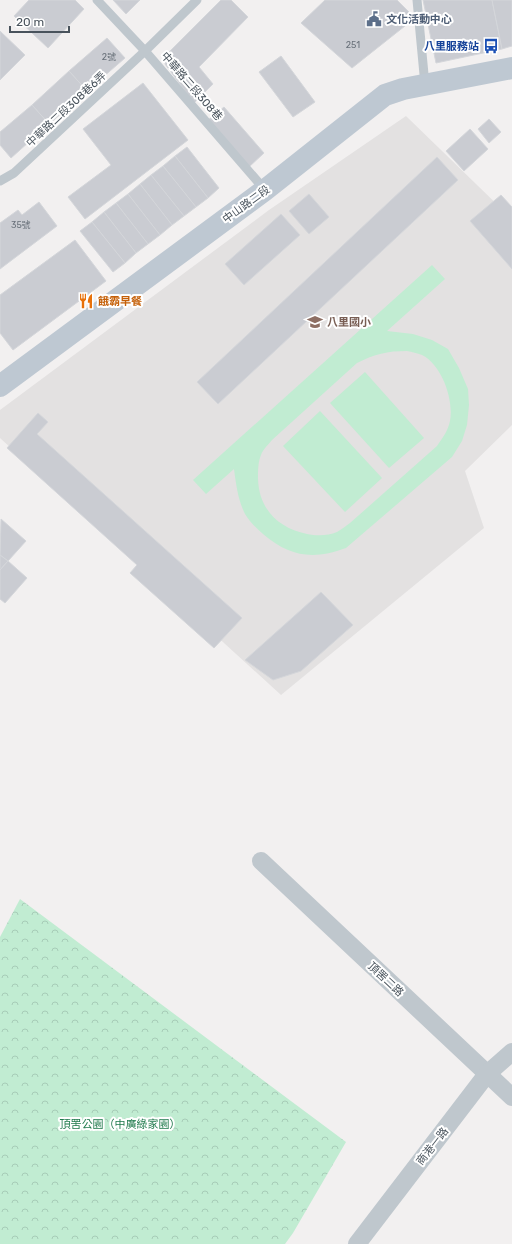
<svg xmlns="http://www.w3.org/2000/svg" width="512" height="1244" font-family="Rubik,'Noto Sans TC',sans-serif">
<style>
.education{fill:#e3e1e1}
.park{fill:url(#park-crowns)}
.pitch{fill:#c1ecd2;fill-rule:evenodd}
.building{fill:#caccd2;stroke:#d4d6da}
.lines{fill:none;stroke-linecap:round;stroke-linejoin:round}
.service{stroke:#bfc7cd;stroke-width:9}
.minor{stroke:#bfc7cd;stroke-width:18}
.secondary{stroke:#bec8d2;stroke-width:22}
.labels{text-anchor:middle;stroke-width:4;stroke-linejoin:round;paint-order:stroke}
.number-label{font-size:9px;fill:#69717a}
.service-label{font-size:11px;font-weight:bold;fill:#4e5e75;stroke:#fff;text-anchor:start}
.transit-label{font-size:11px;font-weight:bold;fill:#164399;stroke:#fff;text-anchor:end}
.street-label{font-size:11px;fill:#49535c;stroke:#fff}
.food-label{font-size:11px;font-weight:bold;fill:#c56008;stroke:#fff;text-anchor:start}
.education-label{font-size:11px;font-weight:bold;fill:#785e54;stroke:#fff;text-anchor:start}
.park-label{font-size:11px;fill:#1e794b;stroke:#fff}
</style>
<defs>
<pattern id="park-crowns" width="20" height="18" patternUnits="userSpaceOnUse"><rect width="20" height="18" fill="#c1ecd2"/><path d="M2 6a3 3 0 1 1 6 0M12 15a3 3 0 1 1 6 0" fill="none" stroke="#a7ccb7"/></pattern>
</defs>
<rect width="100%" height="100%" fill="#f2f0f0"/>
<path class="education" d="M 406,116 L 512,219 L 512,425 L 465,471 L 484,528 L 281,695 L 0,438 L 0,410 L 269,210 Z"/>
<path class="park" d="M 20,899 L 346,1142 L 293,1233 L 285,1244 L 0,1244 L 0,937 Z"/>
<g class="pitch">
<path d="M 432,265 L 445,279 L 387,331 L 413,334 L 432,340 L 448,349 L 459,368 L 468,389 L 469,405 L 467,425 L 462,441 L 452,457 L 346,548 C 313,560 290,557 263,534 C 256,528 250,522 245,514 C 238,500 236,484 234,469 L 206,494 L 193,480 ZM 407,351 C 412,352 417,353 422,355 C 442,365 454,400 450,421 C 448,431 443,437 437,446 L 350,523 C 346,526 342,529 337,532 C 328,536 316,536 307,534 C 278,528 259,509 258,479 C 258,471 258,462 261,455 C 263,449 269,444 272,440 L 357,363 C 375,354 387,351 407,351 Z"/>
<path d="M 365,372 L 424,438 L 389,468 L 330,403 Z"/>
<path d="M 320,411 L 382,478 L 345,512 L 283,446 Z"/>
</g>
<g class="building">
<path d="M 29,0 L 75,0 L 84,9 L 48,48 L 14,16 Z"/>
<path d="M 113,0 L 140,0 L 126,14 Z"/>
<path d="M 221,0 L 231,0 L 248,17 L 199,67 L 213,84 L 194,103 L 165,64 L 170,51 Z"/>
<path d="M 325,0 L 397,0 L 415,18 L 352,68 L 301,23 Z"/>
<path d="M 423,0 L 492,0 L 502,49 L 436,63 Z"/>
<path d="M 492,0 L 512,0 L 512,46 L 502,49 Z"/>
<path d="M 0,31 L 25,55 L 0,80 Z"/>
<path d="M 107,38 L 125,58 L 87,91 L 69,71 Z"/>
<path d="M 281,56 L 315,102 L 293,117 L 259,72 Z"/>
<path d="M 69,71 L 87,91 L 49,124 L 32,105 Z"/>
<path d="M 143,83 L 188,140 L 85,219 L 68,197 L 111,165 L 83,129 Z"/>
<path d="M 32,105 L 49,124 L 11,158 L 0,145 L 0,132 Z"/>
<path d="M 224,107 L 264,153 L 249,167 L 208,120 Z"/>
<path d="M 489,119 L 501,132 L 489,143 L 478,129 Z"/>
<path d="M 470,129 L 488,149 L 464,171 L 446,151 Z"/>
<path d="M 187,147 L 219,188 L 208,198 L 175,156 Z"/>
<path d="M 175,156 L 208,198 L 196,207 L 163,166 Z"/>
<path d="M 437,157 L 458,180 L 218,404 L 197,382 Z"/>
<path d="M 163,166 L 196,207 L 184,216 L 151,175 Z"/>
<path d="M 151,175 L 184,216 L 172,225 L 140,184 Z"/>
<path d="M 140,184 L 172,225 L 160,235 L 128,194 Z"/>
<path d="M 128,194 L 160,235 L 148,244 L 116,203 Z"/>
<path d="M 309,194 L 329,217 L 309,234 L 289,211 Z"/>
<path d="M 501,195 L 512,207 L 512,269 L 470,221 Z"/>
<path d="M 39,202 L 57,226 L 0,269 L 0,223 L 18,210 L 22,215 Z"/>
<path d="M 116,203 L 148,244 L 136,253 L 104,212 Z"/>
<path d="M 104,212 L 136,253 L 125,263 L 92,222 Z"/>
<path d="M 281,214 L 300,235 L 244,285 L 225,264 Z"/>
<path d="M 92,222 L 125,263 L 113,272 L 80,231 Z"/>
<path d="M 75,240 L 106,281 L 13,350 L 0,333 L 0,295 Z"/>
<path d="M 38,413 L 48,422 L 37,434 L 242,618 L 214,648 L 130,573 L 137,565 L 7,448 Z"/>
<path d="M 1,519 L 26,541 L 8,561 L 0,555 Z"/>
<path d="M 0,555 L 8,561 L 0,570 Z"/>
<path d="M 8,561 L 27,578 L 5,603 L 0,599 L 0,570 Z"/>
<path d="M 321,592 L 353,625 L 301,671 L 273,680 L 245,660 Z"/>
</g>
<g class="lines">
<g class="service">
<path d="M 97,0 L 145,51 L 265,190"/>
<path d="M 417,0 L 425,85"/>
<path d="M 0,181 L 14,173 L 145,51 L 197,0"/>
</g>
<g class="minor">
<path d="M 261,861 L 512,1097"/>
<path d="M 357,1244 L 487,1074 L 512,1052"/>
</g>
<path class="secondary" d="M 0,386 L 265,190 L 385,95 L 403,89 L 512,68"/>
</g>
<defs>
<g id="civic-bare" transform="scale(1.2)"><path d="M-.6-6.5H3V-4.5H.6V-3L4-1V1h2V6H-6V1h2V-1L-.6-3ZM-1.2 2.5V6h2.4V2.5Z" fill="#5c6f8a" stroke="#fff" stroke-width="2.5" paint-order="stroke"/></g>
<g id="bus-bare" transform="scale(1.2)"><path d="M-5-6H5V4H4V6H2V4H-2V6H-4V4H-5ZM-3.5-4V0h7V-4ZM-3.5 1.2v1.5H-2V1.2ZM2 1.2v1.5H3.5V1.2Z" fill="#1a4fb4" stroke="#fff" stroke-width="2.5" paint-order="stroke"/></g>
<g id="restaurant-bare" transform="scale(1.2)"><path d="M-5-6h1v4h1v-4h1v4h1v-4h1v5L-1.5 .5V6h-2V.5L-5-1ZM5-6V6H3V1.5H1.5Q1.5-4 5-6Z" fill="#e8710a" stroke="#fff" stroke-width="2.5" paint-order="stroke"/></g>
<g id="school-bare" transform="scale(1.2)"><path d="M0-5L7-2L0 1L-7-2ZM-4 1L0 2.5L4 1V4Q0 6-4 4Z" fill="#8d6e63" stroke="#fff" stroke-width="2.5" paint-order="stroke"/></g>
</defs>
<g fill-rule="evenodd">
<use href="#civic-bare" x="374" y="19"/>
<use href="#bus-bare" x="491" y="46"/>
<use href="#restaurant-bare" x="86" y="301"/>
<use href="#school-bare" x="315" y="322"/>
</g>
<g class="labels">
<g class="number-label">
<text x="353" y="48">251</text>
<text x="109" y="60">2號</text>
<text x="21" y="228">35號</text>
</g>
<g class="service-label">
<text x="386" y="23">文化活動中心</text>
</g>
<g class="transit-label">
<text x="479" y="50">八里服務站</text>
</g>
<g class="street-label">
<text transform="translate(192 86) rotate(49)" y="4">中華路二段308巷</text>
<text transform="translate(66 109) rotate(-43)" y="4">中華路二段308巷6弄</text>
<text transform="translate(246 204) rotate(-36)" y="4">中山路二段</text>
<text transform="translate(386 979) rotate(43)" y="4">頂罟二路</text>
<text transform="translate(432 1146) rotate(-52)" y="4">商港一路</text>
</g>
<g class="food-label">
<text x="98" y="305">餓霸早餐</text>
</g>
<g class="education-label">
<text x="327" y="326">八里國小</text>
</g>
<g class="park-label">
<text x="120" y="1128">頂罟公園（中廣綠家園）</text>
</g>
</g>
<path d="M10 26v6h59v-6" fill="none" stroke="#49535c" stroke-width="2"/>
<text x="16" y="26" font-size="12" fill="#49535c" stroke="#ffffff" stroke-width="3" paint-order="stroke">20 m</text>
</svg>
